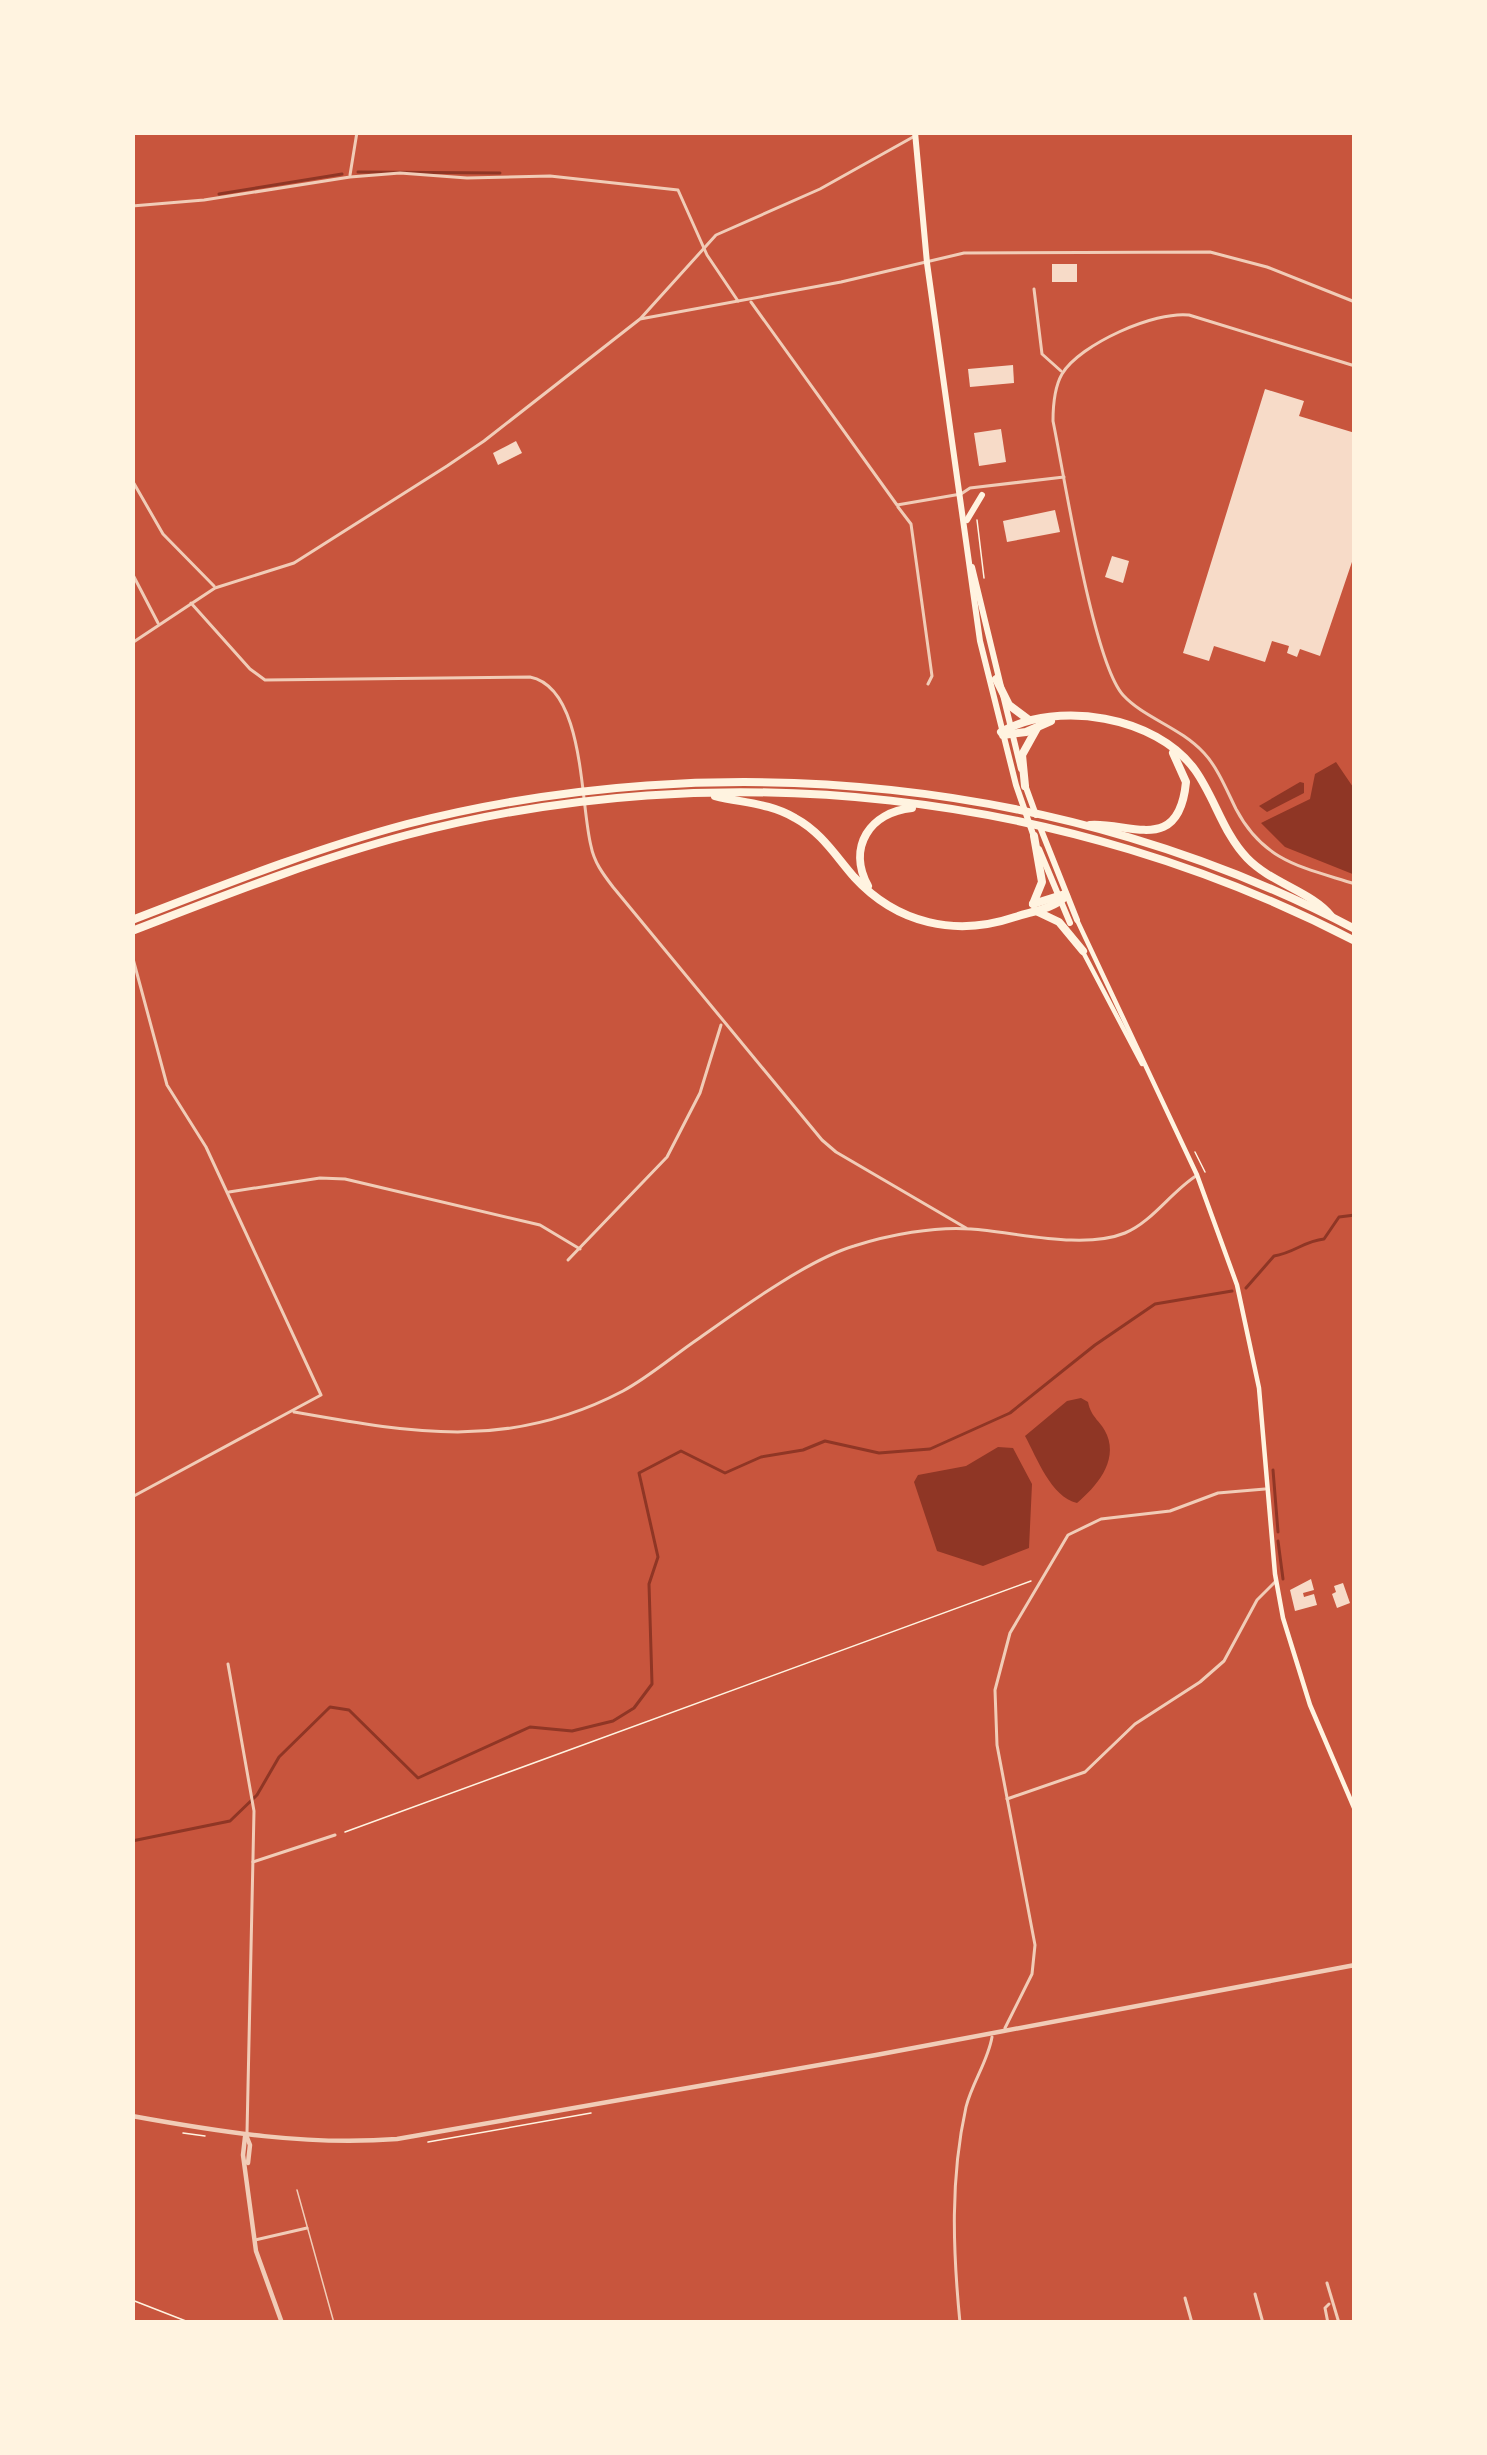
<svg xmlns="http://www.w3.org/2000/svg" width="1487" height="2455" font-family="'Space Grotesk',sans-serif">
<style>
.water{fill:#8f3625}
.lines{fill:none;stroke-linecap:round;stroke-linejoin:round}
.stream{stroke:#8f3625;stroke-width:3}
.building{fill:#f7dbc8}
.path{stroke:#fff3e0;stroke-width:1.5}
.service{stroke:#f1ccb7;stroke-width:1.5}
.minor{stroke:#f1ccb7;stroke-width:3}
.tertiary{stroke:#f1ccb7;stroke-width:4.5}
.secondary{stroke:#fff3e0;stroke-width:4.5}
.primary{stroke:#fff3e0;stroke-width:6}
.motorway{stroke:#fff3e0;stroke-width:8}
</style>
<rect width="100%" height="100%" fill="#c8553d"/>
<g class="water">
<path d="M 1336,762 L 1355,790 L 1355,875 L 1285,847 L 1261,823 L 1310,799 L 1315,774 Z"/>
<path d="M 1300,782 L 1304,783 L 1304,793 L 1267,812 L 1259,806 Z"/>
<path d="M 1081,1398 L 1088,1402 C 1091,1418 1102,1422 1107,1435 C 1118,1462 1096,1487 1077,1503 C 1051,1497 1037,1458 1025,1436 L 1067,1401 Z"/>
<path d="M 998,1447 L 1013,1448 L 1032,1484 L 1029,1548 L 983,1566 L 937,1551 L 914,1482 L 918,1475 L 966,1466 Z"/>
</g>
<g class="lines">
<g class="stream">
<path d="M 358,172 L 500,173"/>
<path d="M 219,194 L 342,174"/>
<path d="M 1246,1288 L 1274,1256 C 1294,1253 1304,1241 1324,1239 L 1339,1217 L 1355,1215"/>
<path d="M 1273,1470 L 1278,1532"/>
<path d="M 1278,1541 L 1283,1579"/>
<path d="M 132,1841 L 230,1821 L 257,1795 L 279,1757 L 330,1707 L 349,1710 L 418,1778 L 530,1727 L 572,1731 L 613,1721 L 634,1708 L 652,1684 L 649,1584 L 658,1557 L 639,1473 L 681,1451 L 725,1473 L 761,1457 L 803,1450 L 825,1441 L 879,1453 L 930,1449 L 1010,1413 L 1095,1345 L 1155,1304 L 1232,1291"/>
</g>
</g>
<g class="building">
<rect x="1052" y="264" width="25" height="18"/>
<path d="M 1013,365 L 1014,383 L 970,387 L 968,369 Z"/>
<path d="M 1265,389 L 1304,401 L 1299,416 L 1355,433 L 1355,553 L 1320,656 L 1300,649 L 1297,657 L 1287,653 L 1289,646 L 1272,641 L 1265,662 L 1214,646 L 1209,661 L 1183,653 Z"/>
<path d="M 1001,429 L 1006,462 L 979,466 L 974,433 Z"/>
<path d="M 516,441 L 522,453 L 498,465 L 493,453 Z"/>
<path d="M 1055,510 L 1060,532 L 1007,542 L 1003,521 Z"/>
<path d="M 1112,556 L 1129,561 L 1123,583 L 1105,577 Z"/>
<path d="M 1311,1579 L 1314,1590 L 1303,1593 L 1304,1597 L 1314,1594 L 1317,1605 L 1295,1611 L 1290,1590 Z"/>
<path d="M 1343,1583 L 1350,1603 L 1337,1608 L 1332,1594 L 1336,1592 L 1334,1586 Z"/>
</g>
<g class="lines">
<g class="path">
<path d="M 977,520 L 984,578"/>
<path d="M 1195,1152 L 1205,1172"/>
<path d="M 345,1832 L 1031,1581"/>
<path d="M 183,2133 L 205,2136"/>
<path d="M 428,2142 L 591,2113"/>
<path d="M 132,2300 L 191,2323"/>
</g>
<path class="service" d="M 297,2190 L 334,2323"/>
<g class="minor">
<path d="M 350,175 L 357,132"/>
<path d="M 132,206 L 204,200 L 350,177 L 400,173 L 467,178 L 550,176 L 678,190 L 707,255 L 738,301"/>
<path d="M 1034,289 L 1042,354 L 1061,371"/>
<path d="M 751,302 L 897,505 L 961,494 L 970,488 L 1064,477"/>
<path d="M 641,318 L 716,235 L 820,189 L 913,137"/>
<path d="M 1355,366 L 1189,315 C 1155,311 1080,344 1062,374 C 1054,388 1053,405 1053,421 C 1064,474 1093,662 1123,695 C 1144,718 1180,727 1204,753 C 1218,768 1227,791 1236,809 C 1264,862 1302,867 1355,884"/>
<path d="M 132,480 L 163,534 L 214,586"/>
<path d="M 898,507 L 911,524 L 932,676 L 928,684"/>
<path d="M 132,573 L 158,623"/>
<path d="M 191,603 L 250,669 L 265,680 L 530,677 C 585,688 580,803 591,846 C 594,862 603,874 613,887 L 822,1140 L 836,1152 L 966,1228"/>
<path d="M 132,643 L 215,588 L 294,563 L 447,466 L 484,441 L 640,319 L 841,282 L 964,253 L 1210,252 L 1267,267 L 1355,302"/>
<path d="M 132,955 L 167,1085 L 206,1147 L 321,1395 L 132,1497"/>
<path d="M 229,1192 L 320,1178 L 345,1179 L 540,1225 L 580,1249"/>
<path d="M 568,1260 L 667,1157 L 700,1093 L 721,1025"/>
<path d="M 294,1412 C 413,1433 509,1451 623,1391 C 649,1377 673,1356 698,1339 C 739,1310 807,1260 854,1246 C 888,1235 935,1226 971,1229 C 1015,1232 1083,1250 1125,1233 C 1152,1222 1172,1191 1196,1176"/>
<path d="M 228,1664 L 254,1811 L 247,2133"/>
<path d="M 1007,1799 L 1085,1772 L 1135,1724 L 1200,1682 L 1224,1661 L 1257,1600 L 1275,1582"/>
<path d="M 253,1862 L 335,1835"/>
<path d="M 1005,2028 L 1032,1974 L 1035,1945 L 997,1745 L 995,1690 L 1010,1633 L 1068,1535 L 1101,1519 L 1170,1511 L 1218,1493 L 1265,1489"/>
<path d="M 255,2240 L 307,2228"/>
<path d="M 1327,2283 L 1339,2323"/>
<path d="M 1255,2294 L 1263,2323"/>
<path d="M 1185,2298 L 1192,2323"/>
<path d="M 960,2323 C 953,2251 950,2179 966,2107 C 972,2083 988,2061 992,2037"/>
<path d="M 1328,2323 L 1325,2308 L 1329,2304"/>
</g>
<g class="tertiary">
<path d="M 132,2116 C 220,2132 308,2146 397,2139 L 876,2055 L 1355,1965"/>
<path d="M 246,2135 L 250,2145 L 248,2163"/>
<path d="M 245,2137 L 243,2155 L 256,2251 L 282,2323"/>
</g>
<g class="secondary">
<path d="M 1077,920 L 1197,1175 L 1237,1285 L 1259,1388 L 1275,1574 L 1283,1618 L 1310,1705 L 1355,1810"/>
<path d="M 1083,952 L 1142,1064"/>
</g>
<g class="primary">
<path d="M 915,132 L 927,263 L 980,641 L 1016,785 L 1034,837"/>
<path d="M 967,520 L 982,495"/>
<path d="M 972,567 L 1021,769"/>
<path d="M 1024,782 L 1036,815"/>
<path d="M 1040,827 L 1077,920"/>
<path d="M 1039,849 L 1070,923"/>
</g>
<g class="motorway">
<path d="M 996,679 L 1009,705 L 1029,720"/>
<path d="M 1001,732 C 1058,700 1156,716 1195,770 C 1215,798 1223,833 1247,858 C 1271,883 1312,892 1331,916"/>
<path d="M 1003,735 L 1026,732 L 1051,721"/>
<path d="M 1025,786 L 1022,755 L 1037,728"/>
<path d="M 715,796 C 743,803 770,803 795,818 C 821,832 835,855 854,877 C 897,924 956,937 1015,917 C 1033,911 1051,910 1066,896"/>
<path d="M 1090,825 C 1130,822 1179,855 1186,782 L 1173,753"/>
<path d="M 868,886 C 847,847 870,812 912,808"/>
<path d="M 1033,904 L 1042,882 L 1034,836"/>
<path d="M 1033,904 L 1065,894"/>
<path d="M 1038,912 L 1059,922 L 1083,951"/>
<path d="M 132,920 C 223,885 313,849 407,824 C 720,744 1068,778 1355,929"/>
<path d="M 132,931 C 223,896 313,860 407,835 C 721,752 1067,791 1355,941"/>
</g>
</g>
<rect width="1487" height="2455" fill="none" stroke="#fff3e0" stroke-width="270"/>
</svg>
